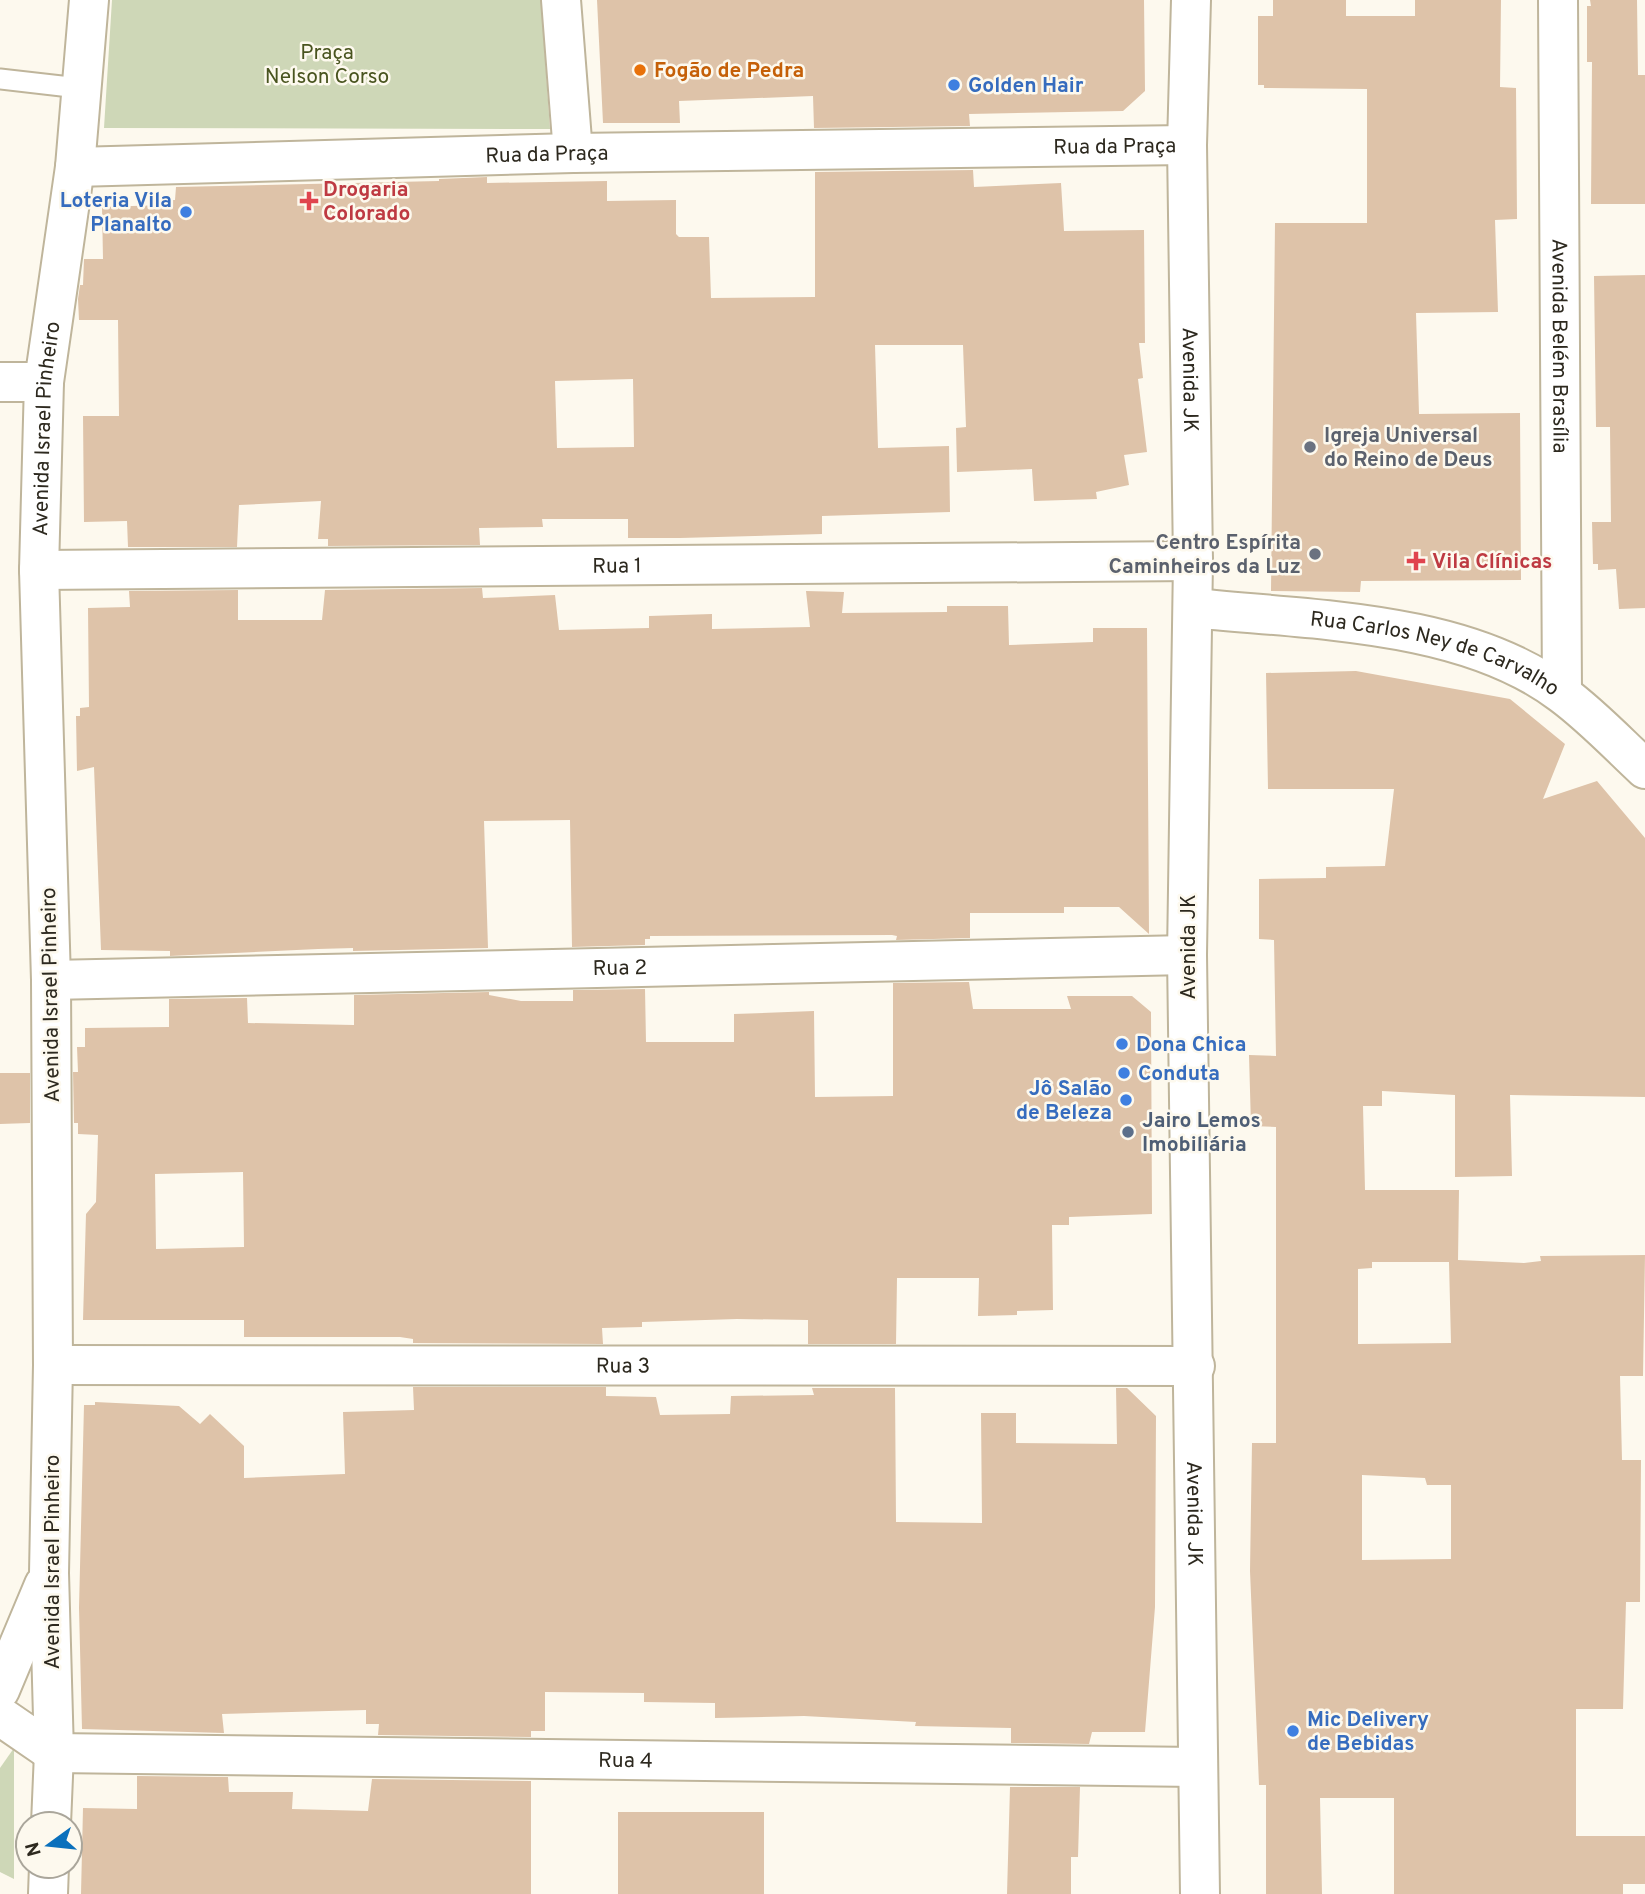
<svg xmlns="http://www.w3.org/2000/svg" width="1645" height="1894" font-family="Overpass,sans-serif">
<style>
.green{fill:#ced7b7}
.building{fill:#dec3a9;fill-rule:evenodd}
.lines{fill:none;stroke-linecap:round;stroke-linejoin:round}
.lane-casing{stroke:#bfb59b;stroke-width:23}
.street-casing{stroke:#bfb59b;stroke-width:42}
.lane{stroke:#fff;stroke-width:19}
.street{stroke:#fff;stroke-width:38}
.food-dot{fill:#e8710a;stroke:#fdf9ee;stroke-width:2.5}
.shop-dot{fill:#3f7fe0;stroke:#fdf9ee;stroke-width:2.5}
.health-dot{fill:#e0444e;stroke:#fdf9ee;stroke-width:2.5}
.worship-dot{fill:#6b7280;stroke:#fdf9ee;stroke-width:2.5}
.service-dot{fill:#5c6f8a;stroke:#fdf9ee;stroke-width:2.5}
.labels{text-anchor:middle;stroke-width:5;stroke-linejoin:round;paint-order:stroke}
.park-label{font-size:21px;fill:#49541f;stroke:#fdf9ee}
.food-label{font-size:21px;font-weight:bold;fill:#c56008;stroke:#fdf9ee;text-anchor:start}
.shop-label{font-size:21px;font-weight:bold;fill:#366cbe;stroke:#fdf9ee;text-anchor:start}
.street-label{font-size:21px;fill:#2d291f;stroke:#fdf9ee}
.health-label{font-size:21px;font-weight:bold;fill:#be3a42;stroke:#fdf9ee;text-anchor:start}
.worship-label{font-size:21px;font-weight:bold;fill:#5b616d;stroke:#fdf9ee;text-anchor:start}
.service-label{font-size:21px;font-weight:bold;fill:#4e5e75;stroke:#fdf9ee;text-anchor:start}
</style>
<rect width="100%" height="100%" fill="#fdf9ee"/>
<g class="green">
<path d="M 112,0 L 541,0 L 550,129 L 104,128 Z"/>
<path d="M 14,1748 L 14,1879 L 0,1872 L 0,1768 Z"/>
</g>
<g class="building">
<path d="M 597,0 L 1144,0 L 1145,91 L 1123,111 L 969,114 L 970,126 L 814,128 L 813,96 L 679,101 L 680,123 L 603,123 Z"/>
<path d="M 1273,0 L 1346,0 L 1346,16 L 1415,16 L 1415,0 L 1501,0 L 1500,87 L 1516,88 L 1517,219 L 1495,220 L 1498,312 L 1416,313 L 1419,414 L 1520,413 L 1521,580 L 1361,581 L 1360,592 L 1271,591 L 1275,223 L 1367,223 L 1367,89 L 1264,88 L 1264,85 L 1258,85 L 1258,16 L 1273,16 Z"/>
<path d="M 1590,0 L 1637,0 L 1638,75 L 1645,75 L 1645,204 L 1591,204 L 1592,62 L 1587,62 L 1587,6 L 1591,6 Z"/>
<path d="M 973,170 L 974,187 L 1061,183 L 1064,231 L 1144,230 L 1145,343 L 1139,343 L 1143,378 L 1138,379 L 1147,452 L 1124,455 L 1129,485 L 1096,492 L 1097,499 L 1034,501 L 1032,469 L 957,472 L 956,428 L 966,427 L 963,345 L 875,345 L 878,448 L 949,446 L 950,512 L 822,516 L 822,534 L 680,538 L 628,538 L 628,519 L 542,519 L 543,527 L 479,528 L 480,545 L 328,546 L 328,539 L 318,539 L 321,501 L 239,505 L 237,547 L 128,547 L 127,521 L 84,522 L 83,416 L 119,416 L 118,320 L 79,320 L 78,299 L 80,285 L 83,285 L 84,259 L 103,259 L 102,207 L 163,205 L 163,200 L 175,200 L 176,187 L 439,181 L 439,179 L 487,177 L 487,183 L 607,181 L 607,201 L 676,200 L 676,234 L 679,237 L 709,237 L 711,298 L 815,297 L 815,172 ZM 633,379 L 634,447 L 557,448 L 555,381 Z"/>
<path d="M 1645,275 L 1645,608 L 1619,609 L 1616,569 L 1598,570 L 1598,564 L 1593,564 L 1592,522 L 1611,522 L 1610,427 L 1596,427 L 1594,276 Z"/>
<path d="M 482,588 L 483,598 L 555,595 L 559,630 L 649,628 L 649,616 L 712,614 L 712,629 L 810,627 L 806,591 L 844,592 L 842,613 L 947,612 L 947,606 L 1008,606 L 1009,645 L 1093,642 L 1093,628 L 1147,628 L 1149,934 L 1119,907 L 1064,907 L 1064,913 L 970,913 L 970,938 L 896,940 L 897,936 L 892,935 L 650,936 L 650,939 L 645,939 L 645,945 L 572,947 L 570,820 L 484,821 L 488,948 L 353,951 L 353,948 L 318,949 L 170,956 L 170,951 L 101,950 L 94,767 L 77,771 L 76,716 L 80,716 L 80,708 L 89,707 L 88,608 L 130,607 L 129,591 L 238,590 L 238,620 L 322,620 L 325,590 Z"/>
<path d="M 1356,671 L 1510,699 L 1565,744 L 1543,799 L 1597,781 L 1645,838 L 1645,1097 L 1510,1095 L 1512,1176 L 1455,1177 L 1455,1095 L 1382,1091 L 1382,1106 L 1363,1106 L 1365,1190 L 1459,1190 L 1458,1260 L 1524,1263 L 1541,1261 L 1540,1256 L 1645,1255 L 1643,1376 L 1620,1376 L 1622,1460 L 1641,1460 L 1640,1602 L 1626,1602 L 1623,1709 L 1576,1709 L 1576,1836 L 1645,1836 L 1645,1884 L 1623,1884 L 1623,1894 L 1394,1894 L 1394,1798 L 1320,1798 L 1322,1894 L 1266,1894 L 1266,1785 L 1259,1785 L 1250,1571 L 1252,1443 L 1276,1443 L 1276,1127 L 1251,1126 L 1249,1055 L 1276,1056 L 1274,940 L 1259,939 L 1259,879 L 1326,878 L 1326,867 L 1385,866 L 1394,789 L 1268,789 L 1266,673 ZM 1372,1262 L 1449,1262 L 1451,1343 L 1358,1344 L 1358,1269 L 1372,1268 ZM 1362,1475 L 1425,1478 L 1427,1485 L 1451,1485 L 1451,1559 L 1362,1560 Z"/>
<path d="M 969,982 L 973,1009 L 1071,1009 L 1067,996 L 1132,996 L 1151,1012 L 1152,1214 L 1069,1217 L 1069,1225 L 1052,1225 L 1053,1310 L 1017,1311 L 1017,1315 L 978,1316 L 979,1278 L 897,1278 L 896,1344 L 808,1344 L 808,1320 L 737,1319 L 642,1322 L 642,1327 L 602,1328 L 603,1344 L 413,1343 L 413,1339 L 400,1337 L 244,1337 L 244,1320 L 83,1320 L 86,1214 L 96,1202 L 98,1135 L 78,1134 L 78,1123 L 74,1123 L 73,1072 L 78,1072 L 77,1047 L 85,1047 L 85,1028 L 169,1027 L 169,999 L 247,998 L 248,1023 L 354,1025 L 354,995 L 489,992 L 489,995 L 521,1001 L 573,1001 L 573,990 L 645,989 L 646,1042 L 734,1042 L 734,1014 L 814,1011 L 815,1097 L 893,1096 L 893,983 ZM 243,1172 L 244,1247 L 156,1249 L 155,1174 Z"/>
<path d="M 0,1073 L 30,1073 L 30,1123 L 0,1124 Z"/>
<path d="M 413,1387 L 606,1387 L 606,1396 L 656,1397 L 660,1415 L 730,1414 L 731,1396 L 814,1395 L 812,1388 L 895,1388 L 896,1522 L 982,1523 L 981,1413 L 1016,1413 L 1016,1443 L 1117,1444 L 1116,1388 L 1127,1388 L 1156,1416 L 1155,1607 L 1145,1732 L 1092,1732 L 1089,1744 L 1011,1743 L 1011,1728 L 915,1726 L 916,1722 L 804,1716 L 715,1718 L 715,1703 L 644,1702 L 644,1693 L 545,1692 L 545,1731 L 531,1731 L 531,1737 L 378,1735 L 379,1724 L 366,1724 L 366,1710 L 222,1714 L 224,1733 L 82,1729 L 79,1608 L 84,1405 L 95,1405 L 95,1402 L 179,1406 L 200,1424 L 210,1414 L 244,1446 L 244,1478 L 345,1474 L 343,1412 L 414,1410 Z"/>
<path d="M 137,1776 L 228,1777 L 229,1792 L 293,1792 L 292,1809 L 368,1811 L 372,1779 L 531,1781 L 531,1894 L 81,1894 L 83,1808 L 137,1809 Z"/>
<path d="M 1010,1787 L 1080,1787 L 1078,1857 L 1071,1857 L 1071,1894 L 1007,1894 Z"/>
<rect x="618" y="1812" width="146" height="82"/>
</g>
<g class="lines">
<g class="lane-casing">
<path id="lane" d="M 0,79 L 79,88"/>
</g>
<g class="street-casing">
<g id="street">
<path d="M 561,0 L 573,153"/>
<path id="s1" d="M 1191,0 L 1187,145 L 1193,561 L 1187,955 L 1200,1894"/>
<path id="s2" d="M 1558,0 L 1562,693"/>
<path id="s3" d="M 75,167 L 573,153 L 1187,145"/>
<path d="M 0,382 L 44,382"/>
<path id="s4" d="M 39,570 L 1193,561"/>
<path id="s5" d="M 1193,608 C 1310,620 1465,620 1562,694 C 1592,716 1618,744 1645,769"/>
<path id="s6" d="M 51,980 L 1187,955"/>
<path id="s7" d="M 53,1365 L 1195,1366"/>
<path d="M 0,1690 L 44,1585"/>
<path id="s8" d="M 0,1716 L 54,1753 L 1197,1767"/>
<path id="s9" d="M 51,1824 L 54,1753 L 49,1573 L 53,1365 L 51,980 L 39,570 L 44,382 L 75,167 L 89,0"/>
<path d="M 48,1894 L 49,1866"/>
</g>
</g>
<use href="#lane" class="lane"/>
<use href="#street" class="street"/>
</g>
<circle class="food-dot" cx="640" cy="70" r="7"/>
<g class="shop-dot">
<circle cx="954" cy="85" r="7"/>
<circle cx="186" cy="212" r="7"/>
<circle cx="1122" cy="1044" r="7"/>
<circle cx="1124" cy="1073" r="7"/>
<circle cx="1126" cy="1100" r="7"/>
<circle cx="1293" cy="1731" r="7"/>
</g>
<g class="health-dot">
<path d="M305.5 190.5h7v7h7v7h-7v7h-7v-7h-7v-7h7z"/>
<path d="M1412.5 550.5h7v7h7v7h-7v7h-7v-7h-7v-7h7z"/>
</g>
<g class="worship-dot">
<circle cx="1310" cy="447" r="7"/>
<circle cx="1315" cy="554" r="7"/>
</g>
<circle class="service-dot" cx="1128" cy="1132" r="7"/>
<g class="labels">
<g class="park-label">
<text x="327" y="59">Praça<tspan x="327" dy="24">Nelson Corso</tspan></text>
</g>
<g class="food-label">
<text x="654" y="77">Fogão de Pedra</text>
</g>
<g class="shop-label">
<text x="968" y="92">Golden Hair</text>
<text x="172" y="207" text-anchor="end">Loteria Vila<tspan x="172" dy="24">Planalto</tspan></text>
<text x="1136" y="1051">Dona Chica</text>
<text x="1138" y="1080">Conduta</text>
<text x="1112" y="1095" text-anchor="end">Jô Salão<tspan x="1112" dy="24">de Beleza</tspan></text>
<text x="1307" y="1726">Mic Delivery<tspan x="1307" dy="24">de Bebidas</tspan></text>
</g>
<g class="street-label">
<text dy="7" stroke="none"><textPath href="#s3" startOffset="1040">Rua da Praça</textPath></text>
<text dy="7" stroke="none"><textPath href="#s3" startOffset="472">Rua da Praça</textPath></text>
<text dy="7" stroke="none"><textPath href="#s2" startOffset="346">Avenida Belém Brasília</textPath></text>
<text dy="7" stroke="none"><textPath href="#s1" startOffset="380">Avenida JK</textPath></text>
<text dy="7" stroke="none"><textPath href="#s9" startOffset="1396">Avenida Israel Pinheiro</textPath></text>
<text dy="7" stroke="none"><textPath href="#s4" startOffset="578">Rua 1</textPath></text>
<text dy="7" stroke="none"><textPath href="#s5" startOffset="248">Rua Carlos Ney de Carvalho</textPath></text>
<text transform="translate(1188 947) rotate(-90)" y="7">Avenida JK</text>
<text dy="7" stroke="none"><textPath href="#s6" startOffset="569">Rua 2</textPath></text>
<text transform="translate(50 995) rotate(-91)" y="7">Avenida Israel Pinheiro</text>
<text dy="7" stroke="none"><textPath href="#s7" startOffset="570">Rua 3</textPath></text>
<text dy="7" stroke="none"><textPath href="#s1" startOffset="1514">Avenida JK</textPath></text>
<text transform="translate(52 1562) rotate(-90)" y="7">Avenida Israel Pinheiro</text>
<text dy="7" stroke="none"><textPath href="#s8" startOffset="637">Rua 4</textPath></text>
</g>
<g class="health-label">
<text x="323" y="196">Drogaria<tspan x="323" dy="24">Colorado</tspan></text>
<text x="1432" y="568">Vila Clínicas</text>
</g>
<g class="worship-label">
<text x="1324" y="442">Igreja Universal<tspan x="1324" dy="24">do Reino de Deus</tspan></text>
<text x="1301" y="549" text-anchor="end">Centro Espírita<tspan x="1301" dy="24">Caminheiros da Luz</tspan></text>
</g>
<g class="service-label">
<text x="1142" y="1127">Jairo Lemos<tspan x="1142" dy="24">Imobiliária</tspan></text>
</g>
</g>
<g transform="translate(49 1845) rotate(255)"><circle r="33" fill="#fdf9ee" stroke="#aaa69b" stroke-width="2"/>
<path d="M0-5L12 26L0 18L-12 26Z" fill="#0a70bc"/>
<text y="-10" font-size="19" font-weight="bold" text-anchor="middle" fill="#2d291f">N</text>
</g>
</svg>
